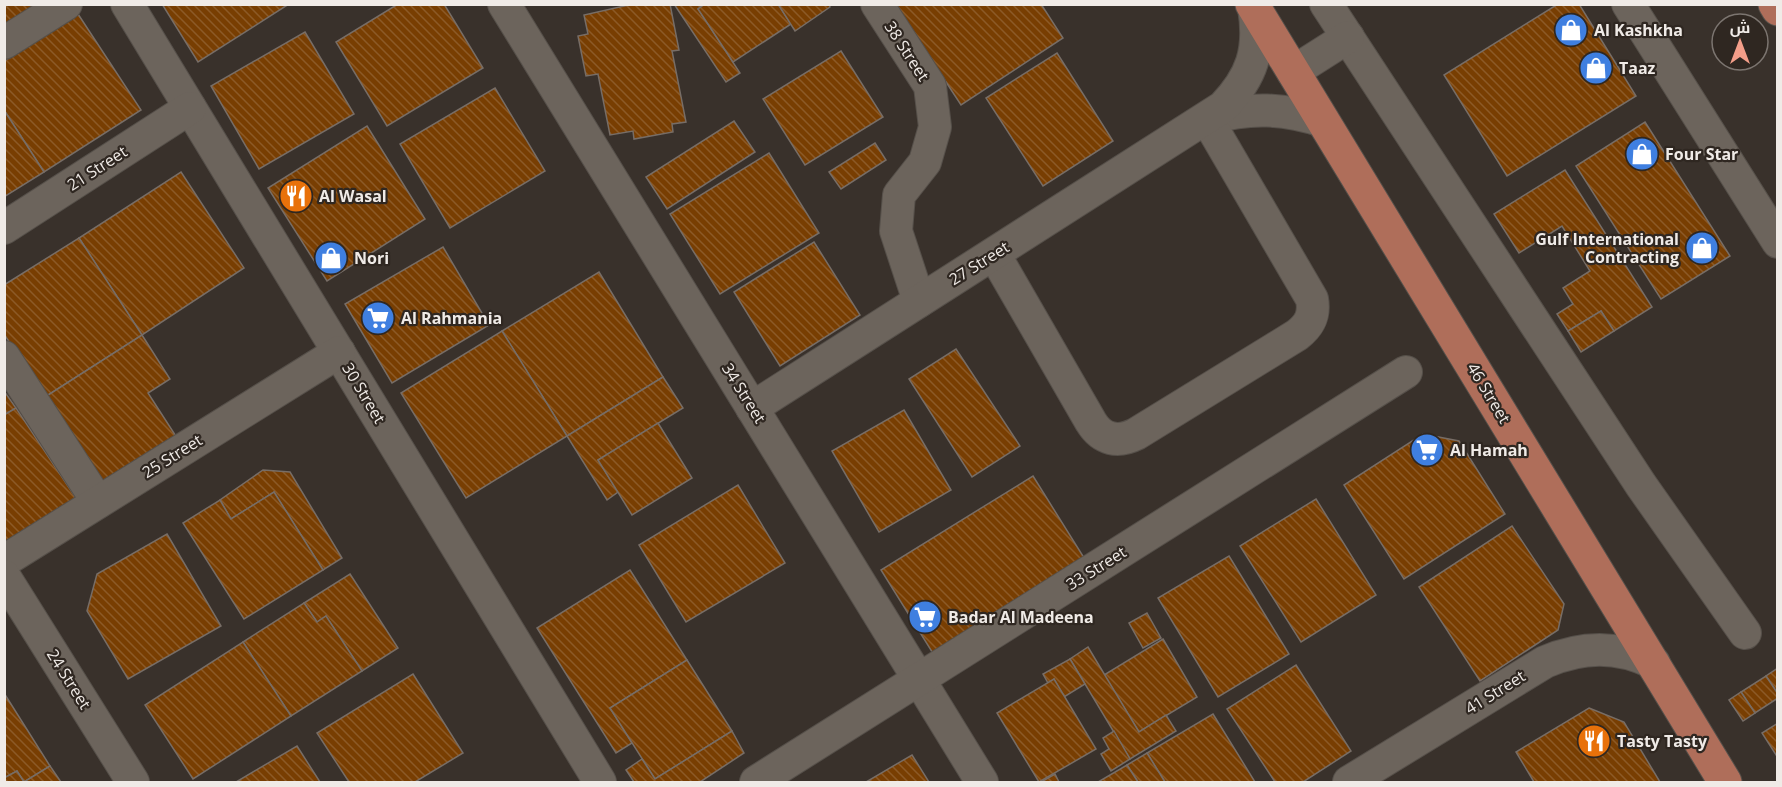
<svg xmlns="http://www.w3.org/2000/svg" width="1782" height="787" font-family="'Open Sans',Cairo,sans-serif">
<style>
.building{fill:url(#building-back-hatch);stroke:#776d66;stroke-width:1.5}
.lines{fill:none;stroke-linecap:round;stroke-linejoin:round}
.minor-casing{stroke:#56504a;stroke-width:34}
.major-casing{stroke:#56504a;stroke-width:35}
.minor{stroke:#6c645c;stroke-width:32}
.major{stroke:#af6e5a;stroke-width:33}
.labels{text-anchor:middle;stroke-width:4.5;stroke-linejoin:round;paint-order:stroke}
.poi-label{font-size:16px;font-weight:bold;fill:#f0ebe7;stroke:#2f2721;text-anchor:start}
.street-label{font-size:16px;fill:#f0ebe7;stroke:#2f2721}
</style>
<defs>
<pattern id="building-back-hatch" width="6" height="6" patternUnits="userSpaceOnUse" patternTransform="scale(1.5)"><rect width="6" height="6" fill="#783e02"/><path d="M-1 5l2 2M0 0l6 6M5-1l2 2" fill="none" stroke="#8c5a27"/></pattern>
</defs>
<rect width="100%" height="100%" fill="#39312b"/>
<g class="building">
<path d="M 4,4 L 37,4 L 4,25 Z"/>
<path d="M 162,4 L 289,4 L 198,62 Z"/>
<path d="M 398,4 L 444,4 L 483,68 L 387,126 L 336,42 Z"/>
<path d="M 633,4 L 670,4 L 679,50 L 672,51 L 686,122 L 672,124 L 673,132 L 634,139 L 633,131 L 610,135 L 598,74 L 586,76 L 578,36 L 588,34 L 584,15 Z"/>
<path d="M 674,4 L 705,4 L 698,9 L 740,73 L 726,82 Z"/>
<path d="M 705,4 L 778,4 L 791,24 L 733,62 L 698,9 Z"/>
<path d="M 778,4 L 829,4 L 830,7 L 795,31 Z"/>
<path d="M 895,4 L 1041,4 L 1063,38 L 961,105 Z"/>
<path d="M 1558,4 L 1579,4 L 1636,96 L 1507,176 L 1444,75 Z"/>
<path d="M 78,14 L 141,110 L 44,172 L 4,110 L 4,61 Z"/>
<path d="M 305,32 L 354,114 L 259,169 L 211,86 Z"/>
<path d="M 841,51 L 883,117 L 805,165 L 763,99 Z"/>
<path d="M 1057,53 L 1113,141 L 1043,186 L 986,98 Z"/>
<path d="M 495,88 L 545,171 L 450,228 L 400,144 Z"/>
<path d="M 4,110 L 44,172 L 4,197 Z"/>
<path d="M 734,121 L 755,152 L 667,209 L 646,177 Z"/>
<path d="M 1645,122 L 1730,256 L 1661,299 L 1576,166 Z"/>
<path d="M 367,126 L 425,219 L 327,281 L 268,188 Z"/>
<path d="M 875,143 L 886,160 L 841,189 L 829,172 Z"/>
<path d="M 769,153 L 819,233 L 720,294 L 670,214 Z"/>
<path d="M 1565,170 L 1652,307 L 1614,331 L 1601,311 L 1568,331 L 1557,314 L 1573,304 L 1563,288 L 1590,271 L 1562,226 L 1519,253 L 1494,214 Z"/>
<path d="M 181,172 L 244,268 L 142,335 L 79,238 Z"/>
<path d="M 79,238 L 142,335 L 45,397 L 4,334 L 4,285 Z"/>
<path d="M 814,242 L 860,315 L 780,366 L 734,292 Z"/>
<path d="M 443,247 L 489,325 L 392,383 L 345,304 Z"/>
<path d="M 599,272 L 663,377 L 567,436 L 502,331 Z"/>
<path d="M 1601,311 L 1614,331 L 1581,352 L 1568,331 Z"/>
<path d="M 502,331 L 567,436 L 466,498 L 401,393 Z"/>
<path d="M 142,335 L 170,379 L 148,393 L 181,444 L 107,492 L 45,397 Z"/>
<path d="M 956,349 L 1020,446 L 972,477 L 909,379 Z"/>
<path d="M 663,377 L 683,408 L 598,460 L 618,492 L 607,500 L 567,436 Z"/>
<path d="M 4,391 L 16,408 L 4,415 Z"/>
<path d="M 16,408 L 80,504 L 4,551 L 4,415 Z"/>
<path d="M 904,410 L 951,490 L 879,532 L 832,451 Z"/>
<path d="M 658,423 L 692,478 L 632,515 L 598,460 Z"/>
<path d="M 1423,434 L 1459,441 L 1505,514 L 1404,579 L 1344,485 Z"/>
<path d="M 263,470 L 290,472 L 342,558 L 323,570 L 274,492 L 231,519 L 220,500 Z"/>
<path d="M 1033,476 L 1086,561 L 934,655 L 881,570 Z"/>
<path d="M 738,485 L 785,563 L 686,622 L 639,545 Z"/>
<path d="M 274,492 L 323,570 L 244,619 L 183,523 L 220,500 L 231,519 Z"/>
<path d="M 1316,499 L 1376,595 L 1301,642 L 1240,546 Z"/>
<path d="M 1512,526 L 1564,604 L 1558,630 L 1480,681 L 1419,587 Z"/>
<path d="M 167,534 L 221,626 L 128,679 L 87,611 L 97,574 Z"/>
<path d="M 1229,556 L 1289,654 L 1218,697 L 1158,598 Z"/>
<path d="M 630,570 L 687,660 L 610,708 L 632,743 L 616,753 L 537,628 Z"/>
<path d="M 350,574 L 398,648 L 362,671 L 326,616 L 317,622 L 304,603 Z"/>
<path d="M 304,603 L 317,622 L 326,616 L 362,671 L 291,716 L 243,642 Z"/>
<path d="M 1147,613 L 1161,638 L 1143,648 L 1129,623 Z"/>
<path d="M 1163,639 L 1197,697 L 1139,732 L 1104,675 Z"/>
<path d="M 243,642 L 291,716 L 193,779 L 145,705 Z"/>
<path d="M 1088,647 L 1139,732 L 1166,715 L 1176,731 L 1130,759 L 1070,659 Z"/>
<path d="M 1070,659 L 1085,684 L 1064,697 L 1054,679 L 1048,683 L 1043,674 Z"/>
<path d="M 687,660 L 732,731 L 655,779 L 610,708 Z"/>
<path d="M 1296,665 L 1351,751 L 1303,782 L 1275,782 L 1227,709 Z"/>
<path d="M 1778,668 L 1778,694 L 1766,676 Z"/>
<path d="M 413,674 L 463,753 L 415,782 L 349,782 L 317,733 Z"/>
<path d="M 1766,676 L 1778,694 L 1778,698 L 1755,713 L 1741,692 Z"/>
<path d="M 1054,679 L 1096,749 L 1039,782 L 997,713 Z"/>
<path d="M 1741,692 L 1755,713 L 1743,721 L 1729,700 Z"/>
<path d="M 4,693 L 50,766 L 24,782 L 17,771 L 4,778 Z"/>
<path d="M 1589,708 L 1624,722 L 1660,782 L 1534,782 L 1516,752 Z"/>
<path d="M 1213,714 L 1255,782 L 1165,782 L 1147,753 Z"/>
<path d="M 1778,723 L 1778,758 L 1762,733 Z"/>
<path d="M 732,731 L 744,753 L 700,782 L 634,782 L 626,770 L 642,759 L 655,779 Z"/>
<path d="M 1114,731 L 1130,759 L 1111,771 L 1101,754 L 1109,749 L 1103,738 Z"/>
<path d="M 297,746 L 320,782 L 236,782 Z"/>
<path d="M 1147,753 L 1165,782 L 1138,782 L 1127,765 Z"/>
<path d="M 912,755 L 929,782 L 866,782 Z"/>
<path d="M 1127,765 L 1138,782 L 1098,782 Z"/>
<path d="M 50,766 L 61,782 L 4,782 L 4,778 L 17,771 L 24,782 Z"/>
<path d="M 1055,774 L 1059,782 L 1041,782 Z"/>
</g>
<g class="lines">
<g class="minor-casing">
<g id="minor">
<path d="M 127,4 L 600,782"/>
<path d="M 504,4 L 982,782"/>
<path d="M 877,4 L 930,86 L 935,127 L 925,162 L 899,195 L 896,231 L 919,301"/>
<path d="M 1326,4 L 1641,485 L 1745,633"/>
<path d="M 1628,4 L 1778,242"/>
<path d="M 4,43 L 66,4"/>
<path d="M 1293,72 L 1348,37"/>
<path d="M 1210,118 C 1250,107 1284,108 1323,121"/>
<path d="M 4,228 L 190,108"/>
<path d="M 994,254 L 1091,422 C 1102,440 1118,443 1136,434 L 1297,335 C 1310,325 1315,315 1312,299 L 1207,119"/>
<path d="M 4,357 L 98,502"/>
<path d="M 752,408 L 1223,107 C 1252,77 1261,50 1254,8"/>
<path d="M 4,561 L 339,352"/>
<path d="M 4,576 L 133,782"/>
<path d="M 756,782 L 1406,372"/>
<path d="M 1349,782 L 1545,662 C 1582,646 1617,645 1654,663"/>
</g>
</g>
<g class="major-casing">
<g id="major">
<path d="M 1252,4 L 1725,782"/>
<path d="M 1775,4 L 1778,9"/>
</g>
</g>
<use href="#minor" class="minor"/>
<use href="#major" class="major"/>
</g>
<defs>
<g id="shop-disc" transform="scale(1.725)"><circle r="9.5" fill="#3f7fe0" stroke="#2f2721"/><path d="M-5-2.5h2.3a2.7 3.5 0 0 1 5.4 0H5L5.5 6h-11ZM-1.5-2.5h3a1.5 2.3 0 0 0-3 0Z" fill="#fff"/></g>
<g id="restaurant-disc" transform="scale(1.725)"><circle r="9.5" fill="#e8710a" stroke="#2f2721"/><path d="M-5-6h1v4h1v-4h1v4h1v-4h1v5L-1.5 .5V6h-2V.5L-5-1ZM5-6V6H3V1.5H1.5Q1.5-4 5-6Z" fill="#fff"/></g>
<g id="supermarket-disc" transform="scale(1.725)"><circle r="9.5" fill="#3f7fe0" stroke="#2f2721"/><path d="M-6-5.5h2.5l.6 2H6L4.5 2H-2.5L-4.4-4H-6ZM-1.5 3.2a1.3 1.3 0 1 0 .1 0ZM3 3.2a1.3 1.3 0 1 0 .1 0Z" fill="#fff"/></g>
</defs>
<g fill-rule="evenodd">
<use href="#shop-disc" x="1571" y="30"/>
<use href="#shop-disc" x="1596" y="68"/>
<use href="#shop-disc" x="1642" y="154"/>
<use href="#restaurant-disc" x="296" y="196"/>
<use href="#shop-disc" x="1702" y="248"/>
<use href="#shop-disc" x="331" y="258"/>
<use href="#supermarket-disc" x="378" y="318"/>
<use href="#supermarket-disc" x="1427" y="450"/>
<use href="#supermarket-disc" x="925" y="617"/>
<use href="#restaurant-disc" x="1594" y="741"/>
</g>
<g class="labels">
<g class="poi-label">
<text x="1594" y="36">Al Kashkha</text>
<text x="1619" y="74">Taaz</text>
<text x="1665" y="160">Four Star</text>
<text x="319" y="202">Al Wasal</text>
<text x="1679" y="245" text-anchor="end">Gulf International<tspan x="1679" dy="18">Contracting</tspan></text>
<text x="354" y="264">Nori</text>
<text x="401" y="324">Al Rahmania</text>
<text x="1450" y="456">Al Hamah</text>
<text x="948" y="623">Badar Al Madeena</text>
<text x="1617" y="747">Tasty Tasty</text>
</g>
<g class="street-label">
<text transform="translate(907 51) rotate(57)" y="6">38 Street</text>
<text transform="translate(97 168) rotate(-33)" y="6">21 Street</text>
<text transform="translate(979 263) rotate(-32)" y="6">27 Street</text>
<text transform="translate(364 393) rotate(59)" y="6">30 Street</text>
<text transform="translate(744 393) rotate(58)" y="6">34 Street</text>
<text transform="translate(1489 393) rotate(59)" y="6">46 Street</text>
<text transform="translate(172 456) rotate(-32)" y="6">25 Street</text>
<text transform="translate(1096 568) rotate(-32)" y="6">33 Street</text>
<text transform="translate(69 679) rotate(58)" y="6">24 Street</text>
<text transform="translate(1495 692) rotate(-32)" y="6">41 Street</text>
</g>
</g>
<rect width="1782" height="787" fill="none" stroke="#f0ebe7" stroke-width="12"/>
<g transform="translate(1740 42)"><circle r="28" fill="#2f2721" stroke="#7c7570" stroke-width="1.5"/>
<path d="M0-4.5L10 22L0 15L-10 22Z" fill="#f49e89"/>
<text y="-9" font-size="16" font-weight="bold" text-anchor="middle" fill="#f0ebe7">ش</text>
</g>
</svg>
